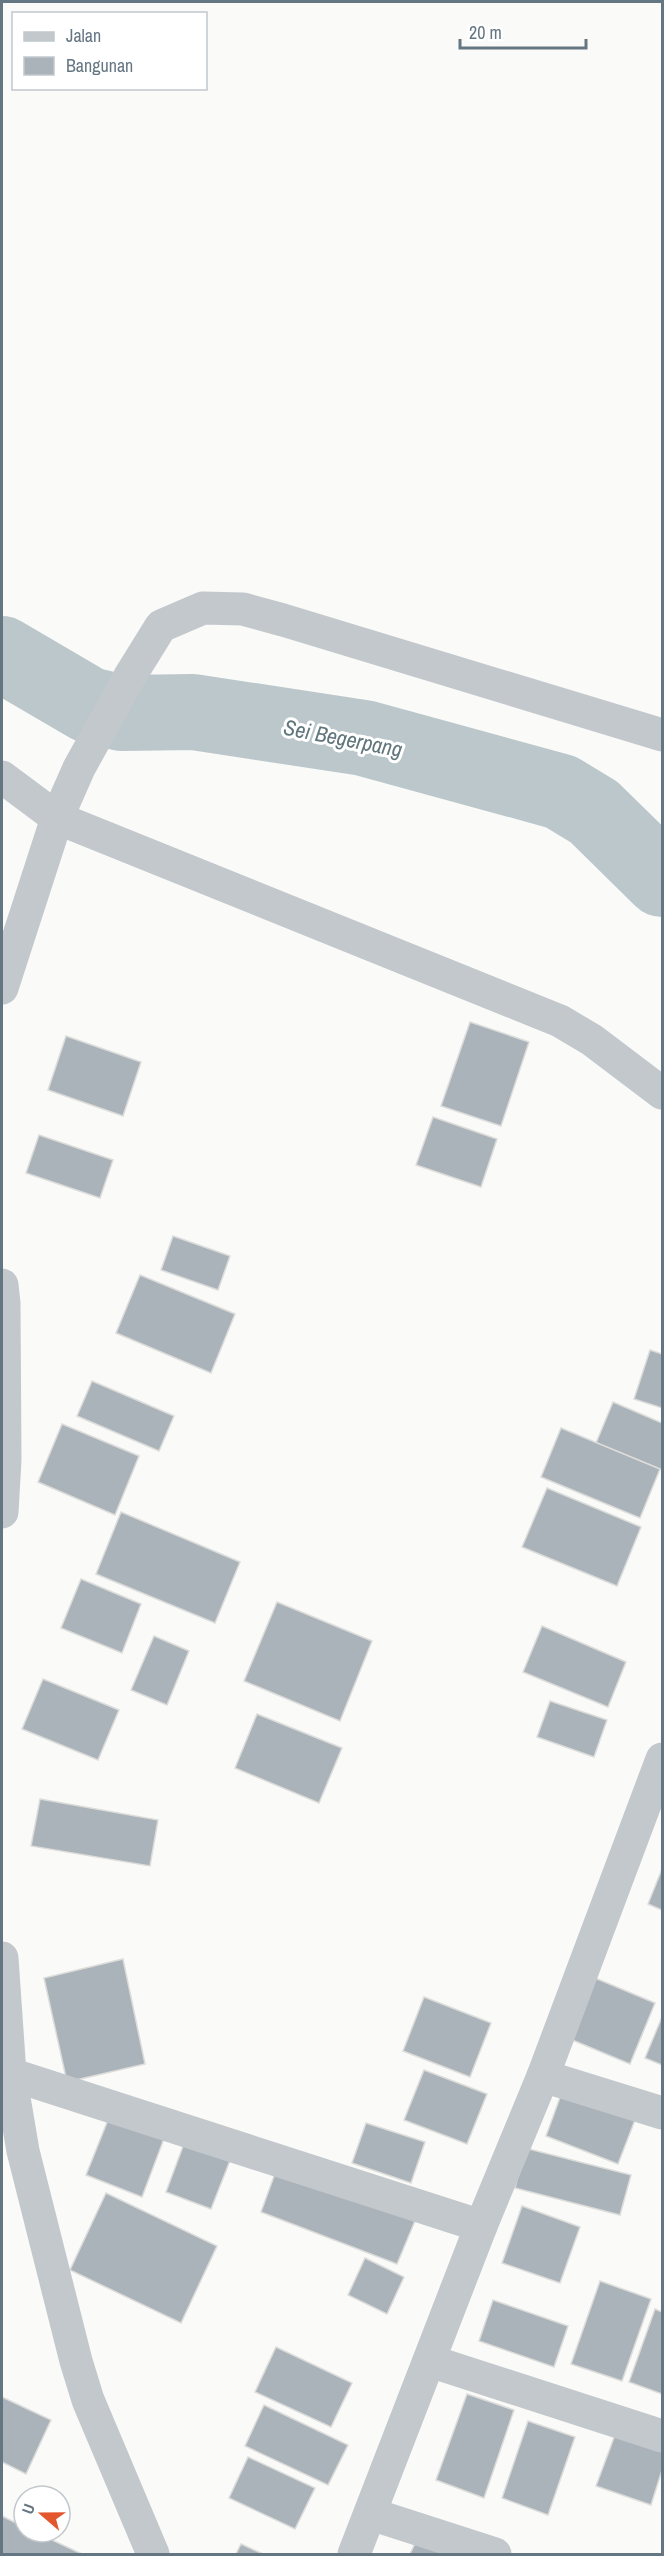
<svg xmlns="http://www.w3.org/2000/svg" width="664" height="2556" font-family="'Archivo Narrow',sans-serif">
<style>
.lines{fill:none;stroke-linecap:round;stroke-linejoin:round}
.river{stroke:#bbc7cb;stroke-width:76}
.building{fill:#aab3b9;stroke:#dcdcda;stroke-width:1.5}
.minor{stroke:#c3c8cc;stroke-width:33}
.labels{text-anchor:middle;stroke-width:6;stroke-linejoin:round;paint-order:stroke}
.water-label{font-size:22px;font-style:italic;fill:#60757c;stroke:#fff}
</style>
<rect width="100%" height="100%" fill="#fafaf8"/>
<g class="lines">
<path class="river" d="M 2,654 L 89,705 L 122,713 L 193,712 L 364,738 L 561,792 L 594,812 L 662,879"/>
</g>
<g class="building">
<path d="M 470,1022 L 529,1042 L 501,1126 L 441,1106 Z"/>
<path d="M 66,1036 L 141,1062 L 123,1116 L 48,1090 Z"/>
<path d="M 433,1117 L 497,1139 L 481,1187 L 416,1165 Z"/>
<path d="M 39,1135 L 113,1160 L 100,1198 L 26,1173 Z"/>
<path d="M 173,1236 L 230,1256 L 218,1290 L 161,1270 Z"/>
<path d="M 140,1275 L 235,1314 L 211,1373 L 116,1333 Z"/>
<path d="M 650,1350 L 662,1354 L 662,1408 L 634,1399 Z"/>
<path d="M 92,1381 L 174,1416 L 159,1451 L 77,1416 Z"/>
<path d="M 613,1402 L 662,1423 L 662,1470 L 596,1443 Z"/>
<path d="M 62,1424 L 139,1456 L 115,1515 L 38,1482 Z"/>
<path d="M 561,1428 L 660,1469 L 640,1518 L 541,1477 Z"/>
<path d="M 547,1488 L 641,1527 L 617,1586 L 522,1547 Z"/>
<path d="M 121,1512 L 240,1562 L 215,1623 L 96,1574 Z"/>
<path d="M 81,1579 L 141,1604 L 122,1653 L 61,1628 Z"/>
<path d="M 277,1602 L 372,1641 L 340,1721 L 244,1681 Z"/>
<path d="M 542,1626 L 626,1662 L 608,1707 L 523,1672 Z"/>
<path d="M 154,1636 L 189,1651 L 167,1705 L 131,1690 Z"/>
<path d="M 43,1679 L 119,1710 L 98,1760 L 22,1729 Z"/>
<path d="M 550,1701 L 607,1720 L 594,1757 L 537,1737 Z"/>
<path d="M 257,1714 L 342,1748 L 319,1803 L 235,1768 Z"/>
<path d="M 40,1799 L 158,1820 L 150,1866 L 31,1846 Z"/>
<path d="M 662,1869 L 662,1910 L 648,1904 Z"/>
<path d="M 123,1959 L 145,2064 L 67,2082 L 44,1978 Z"/>
<path d="M 595,1978 L 655,2003 L 630,2064 L 570,2039 Z"/>
<path d="M 424,1997 L 491,2023 L 470,2077 L 403,2051 Z"/>
<path d="M 662,2017 L 662,2065 L 645,2058 Z"/>
<path d="M 424,2070 L 487,2094 L 467,2144 L 404,2120 Z"/>
<path d="M 562,2092 L 635,2120 L 618,2164 L 546,2136 Z"/>
<path d="M 110,2115 L 165,2136 L 142,2197 L 86,2175 Z"/>
<path d="M 366,2123 L 425,2142 L 411,2183 L 352,2163 Z"/>
<path d="M 185,2141 L 231,2158 L 211,2209 L 166,2192 Z"/>
<path d="M 525,2148 L 631,2175 L 620,2215 L 515,2188 Z"/>
<path d="M 277,2168 L 415,2221 L 397,2264 L 261,2212 Z"/>
<path d="M 106,2193 L 217,2246 L 181,2323 L 70,2270 Z"/>
<path d="M 522,2206 L 580,2227 L 560,2283 L 502,2263 Z"/>
<path d="M 365,2258 L 404,2277 L 387,2314 L 348,2295 Z"/>
<path d="M 600,2281 L 651,2299 L 622,2381 L 571,2364 Z"/>
<path d="M 493,2300 L 568,2326 L 554,2367 L 479,2341 Z"/>
<path d="M 655,2309 L 662,2312 L 662,2394 L 629,2382 Z"/>
<path d="M 276,2347 L 352,2383 L 331,2427 L 255,2392 Z"/>
<path d="M 467,2394 L 514,2410 L 484,2498 L 436,2480 Z"/>
<path d="M 2,2397 L 51,2420 L 26,2474 L 2,2462 Z"/>
<path d="M 264,2405 L 348,2445 L 328,2485 L 245,2446 Z"/>
<path d="M 528,2421 L 575,2437 L 548,2515 L 502,2498 Z"/>
<path d="M 615,2435 L 662,2452 L 662,2470 L 651,2505 L 596,2486 Z"/>
<path d="M 248,2457 L 315,2488 L 295,2529 L 229,2498 Z"/>
<path d="M 2,2516 L 24,2527 L 24,2532 L 35,2532 L 82,2554 L 2,2554 Z"/>
<path d="M 421,2531 L 470,2554 L 410,2554 Z"/>
<path d="M 241,2544 L 263,2554 L 236,2554 Z"/>
</g>
<g class="lines">
<g class="minor">
<path d="M 2,777 L 57,818 L 560,1021 L 592,1040 L 662,1093"/>
<path d="M 2,988 L 57,818 L 79,768 L 130,676 L 161,626 L 203,608 L 243,609 L 283,620 L 662,735"/>
<path d="M 2,1285 L 4,1303 L 5,1460 L 2,1512"/>
<path d="M 2,1958 L 10,2074 L 23,2151 L 76,2361 L 88,2400 L 153,2554"/>
<path d="M 10,2074 L 481,2226"/>
<path d="M 543,2076 L 662,2113"/>
<path d="M 430,2361 L 662,2436"/>
<path d="M 371,2514 L 495,2554"/>
<path d="M 354,2554 L 481,2226 L 543,2076 L 662,1759"/>
</g>
</g>
<g class="labels">
<g class="water-label">
<text transform="translate(343 738) rotate(11)" y="8">Sei Begerpang</text>
</g>
</g>
<rect width="664" height="2556" fill="none" stroke="#657683" stroke-width="6"/>
<rect x="12" y="12" width="195" height="78" fill="#ffffff" stroke="#c1c8cd" stroke-width="1.5"/>
<rect x="24" y="32" width="30" height="9" fill="#c3c8cc" stroke="#c1c8cd" stroke-width="1.5"/>
<text x="66" y="42" font-size="18" fill="#657683">Jalan</text>
<rect x="24" y="57" width="30" height="18" fill="#aab3b9" stroke="#c1c8cd" stroke-width="1.5"/>
<text x="66" y="72" font-size="18" fill="#657683">Bangunan</text>
<g transform="translate(42 2514) rotate(290)"><circle r="28" fill="#ffffff" stroke="#c1c8cd" stroke-width="1.5"/>
<path d="M0-4.5L10 22L0 15L-10 22Z" fill="#e4572e"/>
<text y="-9" font-size="16" font-weight="bold" text-anchor="middle" fill="#657683">U</text>
</g>
<path d="M460 39v9h126v-9" fill="none" stroke="#657683" stroke-width="3"/>
<text x="469" y="39" font-size="18" fill="#657683" stroke="#ffffff" stroke-width="4.5" paint-order="stroke">20 m</text>
</svg>
